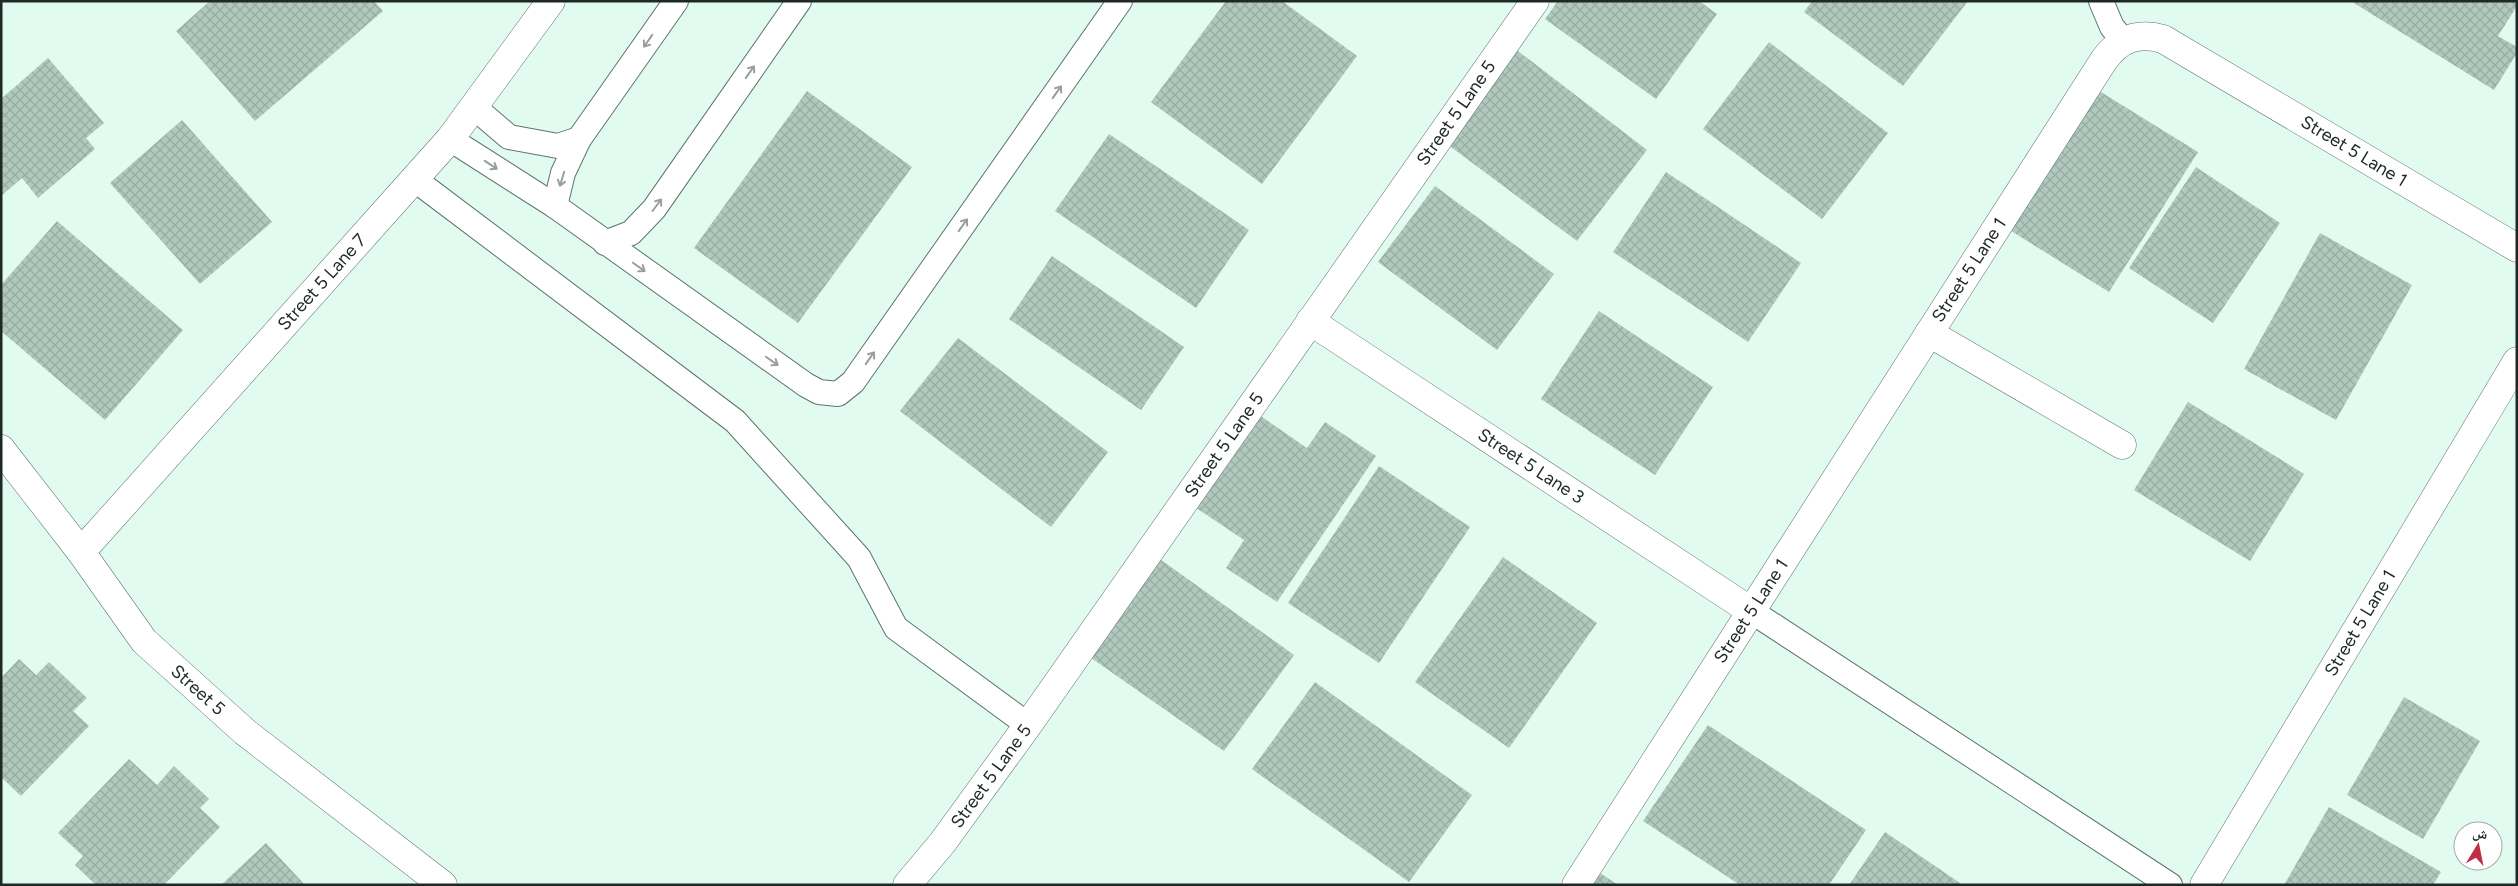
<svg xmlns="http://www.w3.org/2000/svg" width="2518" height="886" font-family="Figtree,'Noto Naskh Arabic',sans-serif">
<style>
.building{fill:url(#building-cross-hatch)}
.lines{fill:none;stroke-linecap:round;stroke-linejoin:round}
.lane-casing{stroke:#5e756b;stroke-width:26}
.street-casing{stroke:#5e756b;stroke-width:29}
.lane{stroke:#fff;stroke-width:24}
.street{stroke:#fff;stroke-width:28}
.oneway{stroke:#9a9e9c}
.labels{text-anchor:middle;stroke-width:4;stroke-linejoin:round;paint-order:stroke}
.street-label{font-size:18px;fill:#1e2824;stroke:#fff}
</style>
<defs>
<pattern id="building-cross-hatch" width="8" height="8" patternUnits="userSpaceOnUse" patternTransform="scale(1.25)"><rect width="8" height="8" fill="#b0c8bd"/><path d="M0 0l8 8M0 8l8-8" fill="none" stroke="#97aca2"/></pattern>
</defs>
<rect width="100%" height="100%" fill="#e2fbf0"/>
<g class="building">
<path d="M 210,1 L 374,1 L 383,11 L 255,121 L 176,31 Z"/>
<path d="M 1226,1 L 1282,1 L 1357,56 L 1262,184 L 1151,102 Z"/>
<path d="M 1558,1 L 1699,1 L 1717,14 L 1656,99 L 1545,19 Z"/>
<path d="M 1812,1 L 1968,1 L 1903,86 L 1804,12 Z"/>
<path d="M 2355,1 L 2517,1 L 2517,6 L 2498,36 L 2517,47 L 2517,53 L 2494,90 L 2354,3 Z"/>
<path d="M 1769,42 L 1888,133 L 1822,219 L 1703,129 Z"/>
<path d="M 1518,51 L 1647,150 L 1577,241 L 1447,144 Z"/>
<path d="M 48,58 L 104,123 L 86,138 L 95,149 L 38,198 L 22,178 L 1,196 L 1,99 Z"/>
<path d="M 2096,89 L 2198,152 L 2109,292 L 2008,229 Z"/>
<path d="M 807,91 L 912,167 L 798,323 L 694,248 Z"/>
<path d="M 182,120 L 272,222 L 200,284 L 110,183 Z"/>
<path d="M 1109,134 L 1249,230 L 1196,308 L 1055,211 Z"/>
<path d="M 2196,167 L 2280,223 L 2213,323 L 2129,268 Z"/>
<path d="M 1666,172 L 1801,263 L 1748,342 L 1613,252 Z"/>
<path d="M 1435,186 L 1554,274 L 1497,350 L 1378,262 Z"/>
<path d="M 57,221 L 183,330 L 105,420 L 1,331 L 1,285 Z"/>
<path d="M 2320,233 L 2412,285 L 2336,420 L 2244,369 Z"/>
<path d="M 1052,256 L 1184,347 L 1141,410 L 1009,319 Z"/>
<path d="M 1599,311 L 1713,387 L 1655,475 L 1541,399 Z"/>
<path d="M 958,338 L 1108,452 L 1051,527 L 900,411 Z"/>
<path d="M 2188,402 L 2304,474 L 2250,561 L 2134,490 Z"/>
<path d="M 1252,410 L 1307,448 L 1325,422 L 1376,456 L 1277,602 L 1226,568 L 1244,540 L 1189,503 Z"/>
<path d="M 1379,466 L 1470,527 L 1379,663 L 1288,603 Z"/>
<path d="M 1157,557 L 1294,655 L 1224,751 L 1087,655 Z"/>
<path d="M 1503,557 L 1597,623 L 1509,748 L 1415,682 Z"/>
<path d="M 19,659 L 36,675 L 49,662 L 87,698 L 73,711 L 89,726 L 21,796 L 1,777 L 1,678 Z"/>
<path d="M 1315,682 L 1472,795 L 1409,882 L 1252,769 Z"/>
<path d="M 2404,697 L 2480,741 L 2423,839 L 2347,795 Z"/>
<path d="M 1708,725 L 1866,830 L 1829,885 L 1740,885 L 1643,821 Z"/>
<path d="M 129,759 L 157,785 L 174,766 L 209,799 L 200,808 L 220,827 L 164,885 L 96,885 L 75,865 L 83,856 L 58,833 Z"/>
<path d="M 2329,807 L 2441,872 L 2433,885 L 2284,885 Z"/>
<path d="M 1885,832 L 1963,885 L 1849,885 Z"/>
<path d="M 266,843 L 305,885 L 221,885 Z"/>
<path d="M 1594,869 L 1618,885 L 1584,885 Z"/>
</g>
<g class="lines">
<g class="lane-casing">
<g id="lane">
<path d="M 2101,1 L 2112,27 L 2123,40"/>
<path d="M 475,108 L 509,137 L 558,146 L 579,139"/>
<path d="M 450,139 L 555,206 L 806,385 L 819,392 L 838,394 L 853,382 L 1120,1"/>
<path d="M 414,179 L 735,421 L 859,558 L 896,628 L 1028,725"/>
<path d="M 555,206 L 563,173 L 579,139 L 676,1"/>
<path d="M 605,243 L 631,233 L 654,209 L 799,1"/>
<path d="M 1751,611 L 2170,885"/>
</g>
</g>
<g class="street-casing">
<g id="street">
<path d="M 1310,321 L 1751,611"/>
<path d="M 1929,333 L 2122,445"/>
<path d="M 1,449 L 81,552 L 144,641 L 245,732 L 443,885"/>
<path d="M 81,552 L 450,139 L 551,1"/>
<path d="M 907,885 L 943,842 L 1028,725 L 1535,1"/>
<path d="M 1576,885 L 2104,60 C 2120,38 2138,32 2163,39 L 2517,248"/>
<path d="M 2204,885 L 2517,361"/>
</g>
</g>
<use href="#lane" class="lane"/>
<use href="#street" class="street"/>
</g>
<defs><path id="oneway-shaft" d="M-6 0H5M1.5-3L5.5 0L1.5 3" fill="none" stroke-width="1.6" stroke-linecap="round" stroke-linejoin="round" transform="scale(1.25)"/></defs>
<g class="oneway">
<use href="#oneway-shaft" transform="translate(648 41) rotate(125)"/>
<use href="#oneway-shaft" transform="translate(750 72) rotate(-55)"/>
<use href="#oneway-shaft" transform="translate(1057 92) rotate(-55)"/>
<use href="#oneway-shaft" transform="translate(491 165) rotate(33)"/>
<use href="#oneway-shaft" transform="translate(562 179) rotate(107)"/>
<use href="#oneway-shaft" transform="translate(657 205) rotate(-53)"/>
<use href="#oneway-shaft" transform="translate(963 225) rotate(-55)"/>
<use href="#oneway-shaft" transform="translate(639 267) rotate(35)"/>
<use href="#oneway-shaft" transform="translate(870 358) rotate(-55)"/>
<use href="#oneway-shaft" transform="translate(772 361) rotate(35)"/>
</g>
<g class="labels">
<g class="street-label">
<text transform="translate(1456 113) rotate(-55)" y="6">Street 5 Lane 5</text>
<text transform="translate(2354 151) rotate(31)" y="6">Street 5 Lane 1</text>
<text transform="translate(1969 270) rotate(-57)" y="6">Street 5 Lane 1</text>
<text transform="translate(322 282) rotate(-48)" y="6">Street 5 Lane 7</text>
<text transform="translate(1224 445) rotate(-55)" y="6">Street 5 Lane 5</text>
<text transform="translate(1531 466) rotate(33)" y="6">Street 5 Lane 3</text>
<text transform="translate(1751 611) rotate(-57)" y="6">Street 5 Lane 1</text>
<text transform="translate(2360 623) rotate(-59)" y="6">Street 5 Lane 1</text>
<text transform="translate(198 690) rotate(42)" y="6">Street 5</text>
<text transform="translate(991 776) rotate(-54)" y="6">Street 5 Lane 5</text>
</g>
</g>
<rect width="2518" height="886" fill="none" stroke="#1e2824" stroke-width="5"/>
<g transform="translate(2478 846) rotate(10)"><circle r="24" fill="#ffffff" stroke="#a5a9a7"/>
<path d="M0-4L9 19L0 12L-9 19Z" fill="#be2e44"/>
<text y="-8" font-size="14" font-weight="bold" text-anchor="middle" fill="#1e2824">ش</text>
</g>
</svg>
